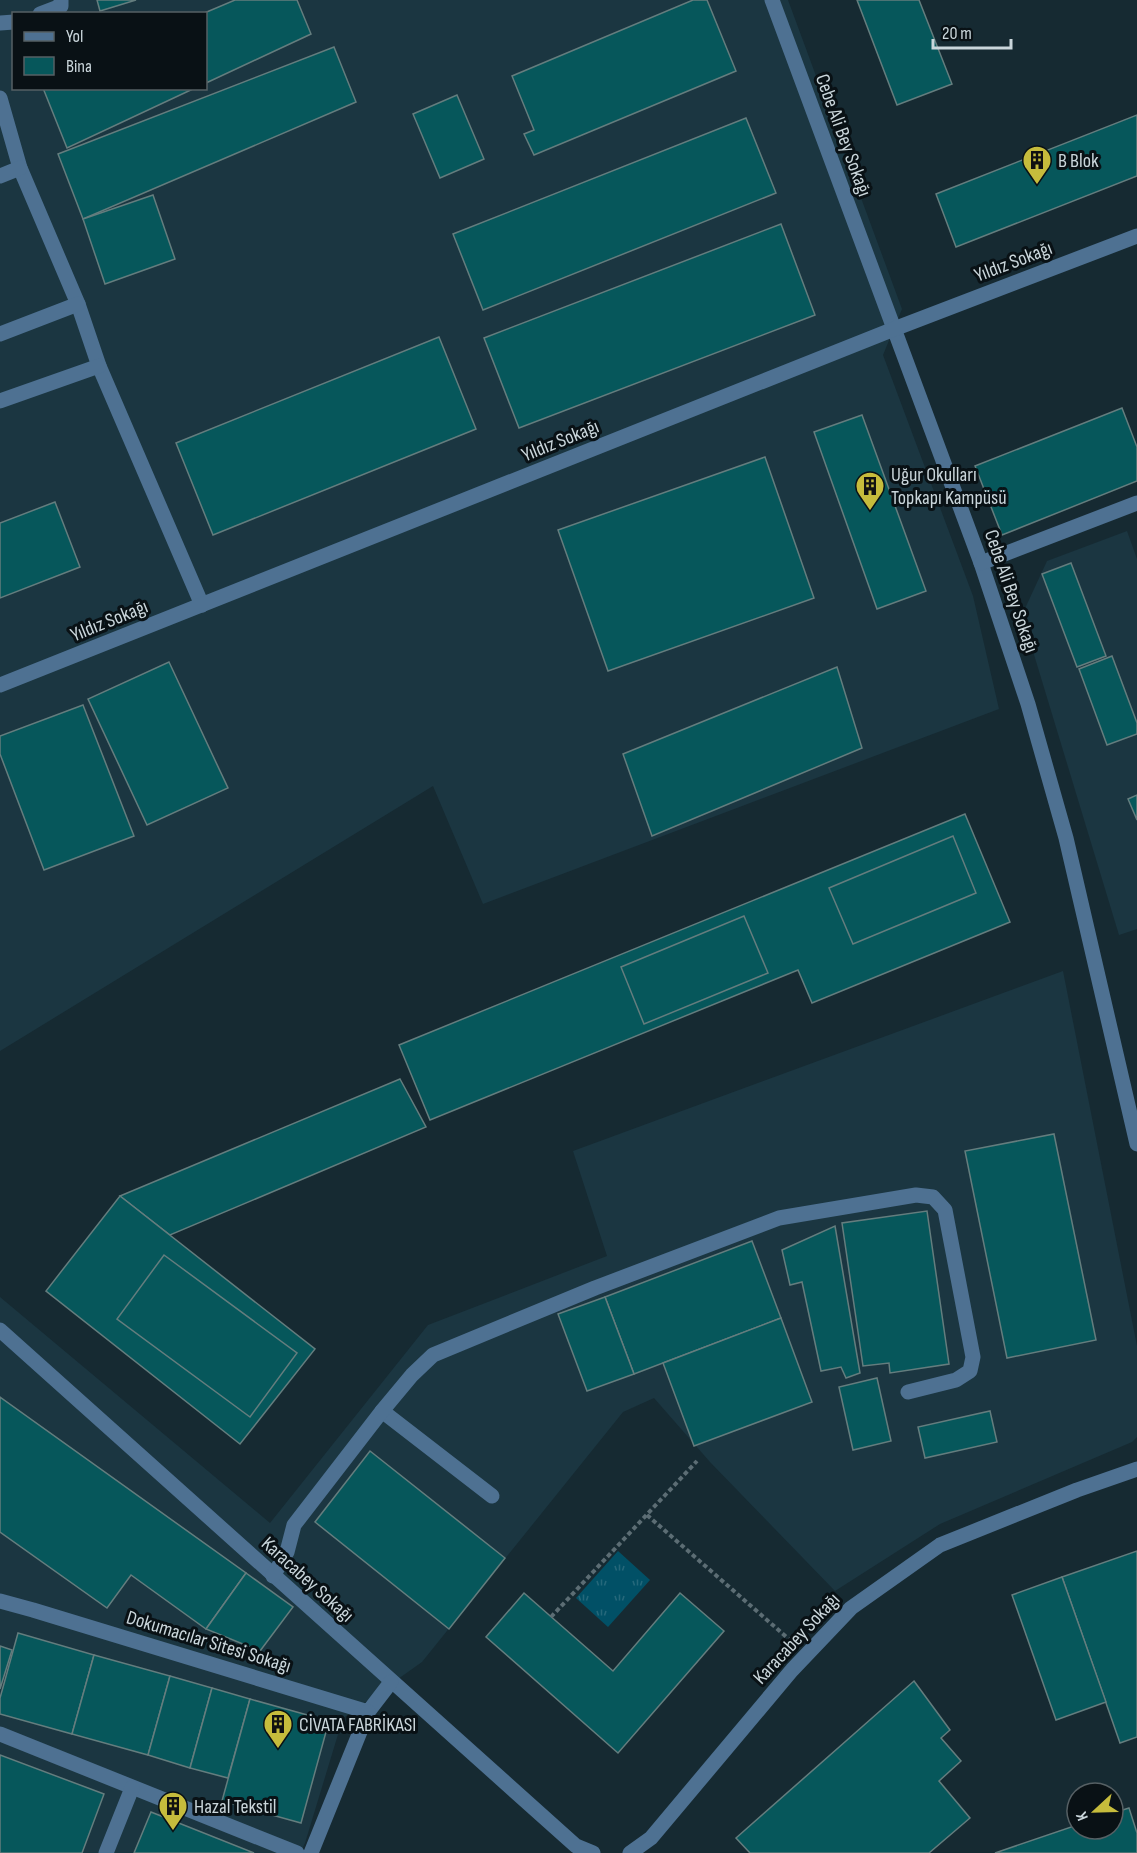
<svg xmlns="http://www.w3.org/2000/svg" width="1137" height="1853" font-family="'Sofia Sans Condensed',sans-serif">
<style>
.built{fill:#1b3641;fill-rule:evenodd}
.park{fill:url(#park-tufts)}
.building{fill:#06575b;stroke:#647d7e;stroke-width:1.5}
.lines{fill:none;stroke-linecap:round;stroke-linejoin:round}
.path{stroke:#5c6d74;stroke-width:4;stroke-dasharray:4.5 3;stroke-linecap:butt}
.minor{stroke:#4e7192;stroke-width:15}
.labels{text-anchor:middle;stroke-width:6;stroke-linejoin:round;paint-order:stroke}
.street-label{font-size:20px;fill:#cad6db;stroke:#091115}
.poi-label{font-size:20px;fill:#cad6db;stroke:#091115;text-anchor:start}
</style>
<defs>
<pattern id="park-tufts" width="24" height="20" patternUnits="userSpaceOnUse" patternTransform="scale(1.5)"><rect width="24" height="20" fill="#015066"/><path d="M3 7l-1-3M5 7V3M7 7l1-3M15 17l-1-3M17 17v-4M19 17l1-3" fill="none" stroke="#25687b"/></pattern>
</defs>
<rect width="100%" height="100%" fill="#162a32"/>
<g class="built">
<path d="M 0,0 L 788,0 L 902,309 L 883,355 L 973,596 L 999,709 L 483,904 L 433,786 L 0,1051 ZM 14,14 L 206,14 L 206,88 L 14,88 Z"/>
<path d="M 1127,531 L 1137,559 L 1137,929 L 1119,935 L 1022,615 L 1047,561 Z"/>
<path d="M 1063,971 L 1137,1346 L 1137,1437 L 1132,1442 L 940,1524 L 835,1591 L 710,1462 L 654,1398 L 623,1412 L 422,1662 L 343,1718 L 305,1843 L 300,1853 L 0,1853 L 0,1297 L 270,1523 L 428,1325 L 607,1256 L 573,1151 Z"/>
</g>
<path class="park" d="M 618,1551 L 650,1580 L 608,1627 L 576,1598 Z"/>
<g class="building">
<path d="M 97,0 L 136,0 L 100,11 Z"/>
<path d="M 235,0 L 297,0 L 311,34 L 206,83 L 206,14 L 202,14 Z"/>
<path d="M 693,0 L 707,0 L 736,71 L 534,155 L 524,134 L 534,130 L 512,76 Z"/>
<path d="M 857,0 L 919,0 L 952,84 L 897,105 Z"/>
<path d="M 334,47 L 356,102 L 83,219 L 58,154 Z"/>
<path d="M 43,88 L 195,88 L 67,148 Z"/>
<path d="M 457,95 L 484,159 L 440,178 L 413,114 Z"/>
<path d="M 1137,115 L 1137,176 L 956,247 L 936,194 Z"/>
<path d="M 746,118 L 776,193 L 483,310 L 453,234 Z"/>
<path d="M 153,195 L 175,259 L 105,284 L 83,219 Z"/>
<path d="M 781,224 L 815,315 L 519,428 L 484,338 Z"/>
<path d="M 439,337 L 476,429 L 213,535 L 176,443 Z"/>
<path d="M 1122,408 L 1137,447 L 1137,481 L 1002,535 L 975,466 Z"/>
<path d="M 862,415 L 926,591 L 877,609 L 814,432 Z"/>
<path d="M 765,457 L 814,598 L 608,671 L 558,530 Z"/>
<path d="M 55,502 L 80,567 L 0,598 L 0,523 Z"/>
<path d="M 1071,563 L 1106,656 L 1077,667 L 1042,574 Z"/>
<path d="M 1112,656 L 1137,723 L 1137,734 L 1107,745 L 1079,669 Z"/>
<path d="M 169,662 L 228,788 L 147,825 L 88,699 Z"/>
<path d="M 837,667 L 862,748 L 652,836 L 623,754 Z"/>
<path d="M 83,705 L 134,836 L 44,870 L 0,754 L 0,736 Z"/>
<path d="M 1137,795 L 1137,820 L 1128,799 Z"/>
<path d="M 965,814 L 1010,922 L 812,1003 L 798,970 L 430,1120 L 399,1045 Z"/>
<path d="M 953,836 L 976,893 L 853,944 L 829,888 Z"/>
<path d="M 744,916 L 768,973 L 644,1024 L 621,967 Z"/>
<path d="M 400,1079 L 426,1127 L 170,1235 L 120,1196 Z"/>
<path d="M 1054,1134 L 1096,1340 L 1007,1358 L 965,1151 Z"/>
<path d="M 120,1196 L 315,1349 L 240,1444 L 46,1291 Z"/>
<path d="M 927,1211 L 949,1364 L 890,1373 L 889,1363 L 863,1366 L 842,1223 Z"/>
<path d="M 835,1226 L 860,1373 L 846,1378 L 841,1367 L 821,1371 L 802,1282 L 790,1285 L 782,1250 Z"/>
<path d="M 752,1241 L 781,1318 L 634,1374 L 605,1297 Z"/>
<path d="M 164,1255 L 297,1353 L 250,1417 L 117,1319 Z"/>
<path d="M 605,1297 L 634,1374 L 587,1391 L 558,1314 Z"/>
<path d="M 781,1318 L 812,1402 L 694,1446 L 663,1363 Z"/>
<path d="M 877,1378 L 891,1441 L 853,1450 L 839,1387 Z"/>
<path d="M 0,1397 L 246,1573 L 206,1629 L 131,1575 L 107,1608 L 0,1532 Z"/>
<path d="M 990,1411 L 997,1442 L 925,1458 L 918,1427 Z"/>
<path d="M 370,1451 L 505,1558 L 449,1629 L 315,1522 Z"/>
<path d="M 1137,1551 L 1137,1737 L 1120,1743 L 1062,1577 Z"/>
<path d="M 246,1573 L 293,1607 L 260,1651 L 206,1629 Z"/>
<path d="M 1062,1577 L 1106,1702 L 1056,1720 L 1012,1595 Z"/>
<path d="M 524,1593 L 613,1671 L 680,1593 L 724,1631 L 618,1753 L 486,1637 Z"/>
<path d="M 18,1633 L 94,1655 L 72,1734 L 0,1714 L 0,1698 Z"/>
<path d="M 0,1646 L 12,1650 L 0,1689 Z"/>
<path d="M 94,1655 L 170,1676 L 148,1755 L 72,1734 Z"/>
<path d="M 170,1676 L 212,1688 L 190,1768 L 148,1755 Z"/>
<path d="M 914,1681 L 950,1730 L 941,1738 L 961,1761 L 939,1781 L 970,1818 L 929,1853 L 750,1853 L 736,1838 Z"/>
<path d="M 212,1688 L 250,1699 L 228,1778 L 190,1768 Z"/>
<path d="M 250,1699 L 329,1721 L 301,1823 L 222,1801 Z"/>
<path d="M 0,1755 L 104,1794 L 82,1853 L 0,1853 Z"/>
<path d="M 1129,1808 L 1137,1833 L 1137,1853 L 995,1853 L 1077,1825 L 1077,1829 L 1113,1829 L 1113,1813 Z"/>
<path d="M 151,1812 L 254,1853 L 134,1853 Z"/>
</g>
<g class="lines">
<g class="path">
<path d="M 647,1515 L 791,1641"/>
<path d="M 551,1617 L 697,1461"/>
</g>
<g class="minor">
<path d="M 772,0 L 981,563 L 1028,704 L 1066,838 L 1137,1144"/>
<path d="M 40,14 L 61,6 L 61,0"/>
<path d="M 0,23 L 14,22"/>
<path d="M 0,98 L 20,168 L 78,304 L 99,366 L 202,605"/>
<path d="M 0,176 L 20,168"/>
<path d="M 0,334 L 78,304"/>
<path d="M 0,401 L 99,366"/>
<path d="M 981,563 L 1137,503"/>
<path d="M 0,685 L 894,329 L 1137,236"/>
<path d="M 0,1330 L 576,1846 L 593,1853"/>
<path d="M 382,1411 L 492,1496"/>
<path d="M 273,1576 L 287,1552 L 294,1525 L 382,1411 L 412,1375 L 433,1355 L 595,1288 L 779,1218 L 916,1195 L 933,1197 L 945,1210 L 973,1357 L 970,1371 L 956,1380 L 908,1392"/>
<path d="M 0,1601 L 33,1610 L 368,1712 L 391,1682"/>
<path d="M 0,1734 L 297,1853"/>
<path d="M 106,1853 L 132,1788"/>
<path d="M 311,1853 L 368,1712"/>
<path d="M 630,1853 L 651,1838 L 792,1670 L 851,1608 L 940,1545 L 1077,1490 L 1137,1469"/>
</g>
</g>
<defs>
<g id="building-pin" transform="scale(1.5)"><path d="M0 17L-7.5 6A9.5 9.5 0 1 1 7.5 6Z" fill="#c6bc3c" stroke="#091115"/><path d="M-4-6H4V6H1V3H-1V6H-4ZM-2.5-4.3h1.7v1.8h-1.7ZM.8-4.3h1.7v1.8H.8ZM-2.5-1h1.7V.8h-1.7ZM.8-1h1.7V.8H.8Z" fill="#111"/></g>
</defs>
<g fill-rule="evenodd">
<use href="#building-pin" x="1037" y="160"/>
<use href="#building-pin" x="870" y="486"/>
<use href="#building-pin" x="278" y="1724"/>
<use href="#building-pin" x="173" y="1806"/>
</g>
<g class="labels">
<g class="street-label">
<text transform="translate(844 135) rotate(70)" y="7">Cebe Ali Bey Sokağı</text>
<text transform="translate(1013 261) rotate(-21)" y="7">Yıldız Sokağı</text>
<text transform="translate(560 440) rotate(-22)" y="7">Yıldız Sokağı</text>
<text transform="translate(1012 591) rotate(71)" y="7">Cebe Ali Bey Sokağı</text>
<text transform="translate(109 620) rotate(-22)" y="7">Yıldız Sokağı</text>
<text transform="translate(308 1579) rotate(42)" y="7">Karacabey Sokağı</text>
<text transform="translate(796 1638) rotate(-47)" y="7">Karacabey Sokağı</text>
<text transform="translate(209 1641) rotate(17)" y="7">Dokumacılar Sitesi Sokağı</text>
</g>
<g class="poi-label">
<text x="1058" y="167">B Blok</text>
<text x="891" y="481">Uğur Okulları<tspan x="891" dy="23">Topkapı Kampüsü</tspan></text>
<text x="299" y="1731">CİVATA FABRİKASI</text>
<text x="194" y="1813">Hazal Tekstil</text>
</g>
</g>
<rect x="12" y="12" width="195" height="78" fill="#091115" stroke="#566064" stroke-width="1.5"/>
<rect x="24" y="32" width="30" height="9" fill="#4e7192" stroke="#566064" stroke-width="1.5"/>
<text x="66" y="42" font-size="18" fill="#cad6db">Yol</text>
<rect x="24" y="57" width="30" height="18" fill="#06575b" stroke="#566064" stroke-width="1.5"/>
<text x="66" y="72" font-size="18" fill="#cad6db">Bina</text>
<g transform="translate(1095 1811) rotate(248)"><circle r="28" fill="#091115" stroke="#566064" stroke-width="1.5"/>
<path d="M0-4.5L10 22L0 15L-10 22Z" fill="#c6bc3c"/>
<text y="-9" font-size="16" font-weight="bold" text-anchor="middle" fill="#cad6db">K</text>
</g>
<path d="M933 39v9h78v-9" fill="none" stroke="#cad6db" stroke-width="3"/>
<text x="942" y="39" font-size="18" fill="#cad6db" stroke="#091115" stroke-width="4.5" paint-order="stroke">20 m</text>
</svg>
